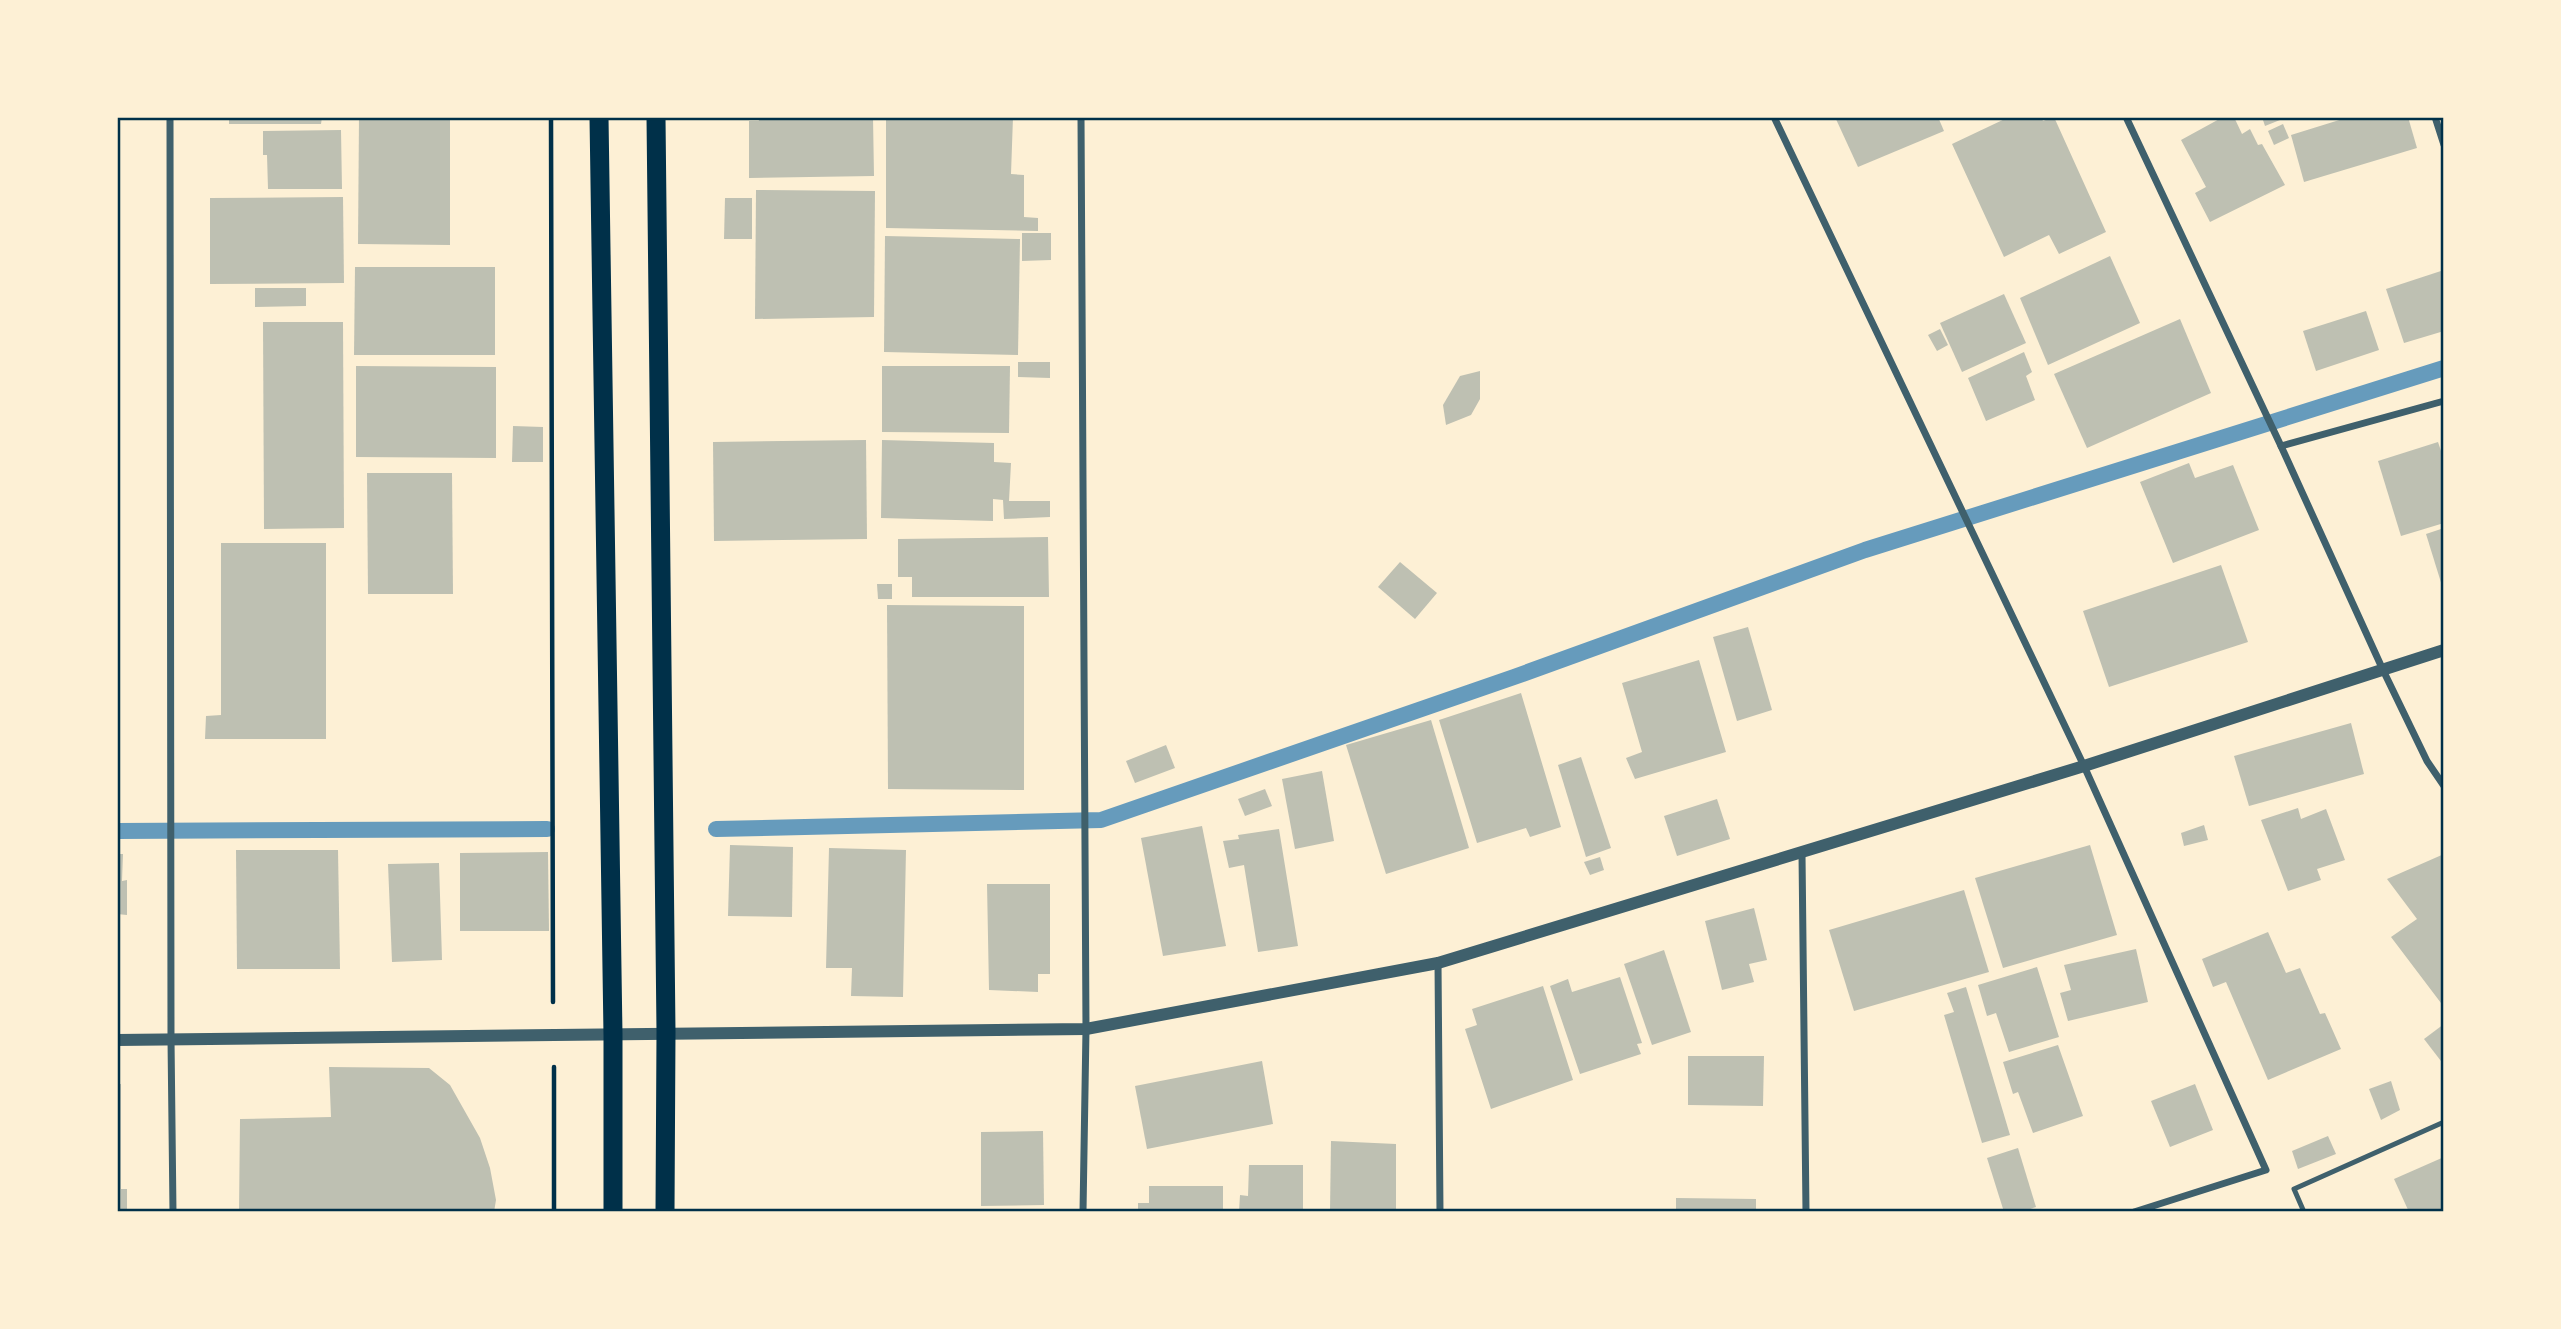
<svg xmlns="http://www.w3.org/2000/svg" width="2561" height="1329" font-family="Raleway,sans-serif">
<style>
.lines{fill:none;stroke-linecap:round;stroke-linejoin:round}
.stream{stroke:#669bbc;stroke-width:16}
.building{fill:#bec0b2}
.path{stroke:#003049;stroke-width:4.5}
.service{stroke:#3f606c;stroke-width:5}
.minor{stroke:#3f606c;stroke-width:7}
.tertiary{stroke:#3f606c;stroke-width:12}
.trunk{stroke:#003049;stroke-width:19}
.neatline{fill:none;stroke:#003049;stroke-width:2.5}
</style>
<rect width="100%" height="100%" fill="#fdf0d5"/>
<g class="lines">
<g class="stream">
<path d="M 716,829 L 1101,820 L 1514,677 L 1865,550 L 2444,368"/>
<path d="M 117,831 L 547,829"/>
</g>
</g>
<g class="building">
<path d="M 229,117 L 322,117 L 321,124 L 229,124 Z"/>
<path d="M 359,117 L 450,117 L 450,245 L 358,244 Z"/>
<path d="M 758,117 L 873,117 L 874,176 L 749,178 L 749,121 L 759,121 Z"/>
<path d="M 886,117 L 1013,117 L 1011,174 L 1024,175 L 1024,217 L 1038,218 L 1038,231 L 886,228 Z"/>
<path d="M 1835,117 L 1938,117 L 1944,131 L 1858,167 Z"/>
<path d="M 2009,117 L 2041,117 L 2043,121 L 2054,117 L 2106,232 L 2059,254 L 2049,235 L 2004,257 L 1952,144 Z"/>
<path d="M 2223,117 L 2234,117 L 2242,134 L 2250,129 L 2258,145 L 2262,144 L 2285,185 L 2210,222 L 2195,193 L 2206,187 L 2181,140 Z"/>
<path d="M 2262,117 L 2279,117 L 2280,120 L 2265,126 Z"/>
<path d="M 2349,117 L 2408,117 L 2417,148 L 2304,182 L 2291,135 Z"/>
<path d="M 2283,124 L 2289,138 L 2274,145 L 2268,131 Z"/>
<path d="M 341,130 L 342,189 L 268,189 L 267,155 L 263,155 L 263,131 Z"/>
<path d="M 756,190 L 875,191 L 874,317 L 755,319 Z"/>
<path d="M 343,197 L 344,283 L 210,284 L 210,198 Z"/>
<path d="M 725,198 L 752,198 L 752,239 L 724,239 Z"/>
<path d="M 1022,233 L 1051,233 L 1051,260 L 1022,261 Z"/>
<path d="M 885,236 L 1020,239 L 1018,355 L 884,352 Z"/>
<path d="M 2110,256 L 2140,323 L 2048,365 L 2020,298 Z"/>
<path d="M 355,267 L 495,267 L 495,355 L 354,355 Z"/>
<path d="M 2444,270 L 2444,331 L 2404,343 L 2386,289 Z"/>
<path d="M 255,288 L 306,288 L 306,306 L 255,307 Z"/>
<path d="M 2004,294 L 2026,343 L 1962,372 L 1940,323 Z"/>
<path d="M 2366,311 L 2379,350 L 2316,371 L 2303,331 Z"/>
<path d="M 2180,319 L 2211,393 L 2087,448 L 2054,374 Z"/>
<path d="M 263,322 L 343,322 L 344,528 L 264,529 Z"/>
<path d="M 1940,329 L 1948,345 L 1937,351 L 1928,335 Z"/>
<path d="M 2024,352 L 2032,372 L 2026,376 L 2035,400 L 1986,421 L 1968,378 Z"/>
<path d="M 1018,362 L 1050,362 L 1050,378 L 1018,377 Z"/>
<path d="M 356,366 L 496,367 L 496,458 L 356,457 Z"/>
<path d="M 882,366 L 1010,366 L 1009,433 L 882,432 Z"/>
<path d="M 1480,371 L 1480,399 L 1471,415 L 1446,425 L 1443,405 L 1460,376 Z"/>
<path d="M 513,426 L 543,427 L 543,462 L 512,462 Z"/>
<path d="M 866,440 L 867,539 L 714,541 L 713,442 Z"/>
<path d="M 882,440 L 994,443 L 994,462 L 1011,463 L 1009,501 L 1050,501 L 1050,517 L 1004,519 L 1003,500 L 993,499 L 993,521 L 881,518 Z"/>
<path d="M 2438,442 L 2444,460 L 2444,523 L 2401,536 L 2378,461 Z"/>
<path d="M 2189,463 L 2195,478 L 2233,465 L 2259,530 L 2173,563 L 2140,482 Z"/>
<path d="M 367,473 L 452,473 L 453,594 L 368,594 Z"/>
<path d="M 2444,528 L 2444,589 L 2443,589 L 2426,534 Z"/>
<path d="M 1048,537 L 1049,597 L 912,597 L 912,577 L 898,577 L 898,539 Z"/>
<path d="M 221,543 L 326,543 L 326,739 L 205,739 L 206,716 L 221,715 Z"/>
<path d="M 1400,562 L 1437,593 L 1415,619 L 1378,587 Z"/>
<path d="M 2221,565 L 2248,642 L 2109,687 L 2083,611 Z"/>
<path d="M 877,584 L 892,584 L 892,599 L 878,599 Z"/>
<path d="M 887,605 L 1024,606 L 1024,790 L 888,789 Z"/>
<path d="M 1748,627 L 1772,710 L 1737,721 L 1713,637 Z"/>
<path d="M 1699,660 L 1726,752 L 1635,779 L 1626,758 L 1642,752 L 1622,683 Z"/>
<path d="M 1521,693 L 1561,827 L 1530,837 L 1526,828 L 1477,843 L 1439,720 Z"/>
<path d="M 1431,720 L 1469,848 L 1386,874 L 1346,745 Z"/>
<path d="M 2351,723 L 2364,774 L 2249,806 L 2234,756 Z"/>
<path d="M 1166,745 L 1175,768 L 1135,783 L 1126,761 Z"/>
<path d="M 1581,757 L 1611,848 L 1586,857 L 1558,765 Z"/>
<path d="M 1322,771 L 1334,841 L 1295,849 L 1282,779 Z"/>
<path d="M 1265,789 L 1272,806 L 1245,816 L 1238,799 Z"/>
<path d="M 1717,799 L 1730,839 L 1677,856 L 1664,816 Z"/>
<path d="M 2298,808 L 2301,819 L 2326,809 L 2345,860 L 2317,869 L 2321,880 L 2288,891 L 2261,820 Z"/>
<path d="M 2204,825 L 2208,840 L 2184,846 L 2181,833 Z"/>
<path d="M 1202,826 L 1226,946 L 1163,956 L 1141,838 Z"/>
<path d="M 1279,829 L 1298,946 L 1258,952 L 1244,865 L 1229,868 L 1223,841 L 1239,839 L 1238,835 Z"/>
<path d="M 730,845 L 793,847 L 792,917 L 728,916 Z"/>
<path d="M 2090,845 L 2117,935 L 2003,968 L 1975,878 Z"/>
<path d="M 829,848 L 906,850 L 903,997 L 851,996 L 852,968 L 826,968 Z"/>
<path d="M 236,850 L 338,850 L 340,969 L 237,969 Z"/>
<path d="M 548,852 L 549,931 L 460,931 L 460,853 Z"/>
<path d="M 117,854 L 123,854 L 122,881 L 127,880 L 127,915 L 117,914 Z"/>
<path d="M 2444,854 L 2444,1007 L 2391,937 L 2417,919 L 2387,879 Z"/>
<path d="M 1600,857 L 1604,870 L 1590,875 L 1584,862 Z"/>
<path d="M 439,863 L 442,960 L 392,962 L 388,864 Z"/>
<path d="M 987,884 L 1050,884 L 1050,974 L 1038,974 L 1038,992 L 989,990 Z"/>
<path d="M 1964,890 L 1989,972 L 1854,1011 L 1829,930 Z"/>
<path d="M 1754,908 L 1767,960 L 1749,964 L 1754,982 L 1722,990 L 1705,921 Z"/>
<path d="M 2268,932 L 2286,973 L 2300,968 L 2320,1014 L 2325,1013 L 2341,1049 L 2268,1080 L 2226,982 L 2213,987 L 2202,959 Z"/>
<path d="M 2136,949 L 2148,1002 L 2068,1021 L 2060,993 L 2071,990 L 2064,965 Z"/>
<path d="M 1664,950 L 1691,1032 L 1652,1045 L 1624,964 Z"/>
<path d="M 2037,967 L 2059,1037 L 2009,1052 L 1996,1013 L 1987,1016 L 1978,985 Z"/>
<path d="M 1620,977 L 1642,1043 L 1637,1044 L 1641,1054 L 1580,1074 L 1550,986 L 1568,979 L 1572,992 Z"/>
<path d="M 1543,986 L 1573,1080 L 1491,1109 L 1465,1029 L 1477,1025 L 1472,1009 Z"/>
<path d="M 1966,987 L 2010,1135 L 1982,1143 L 1944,1015 L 1954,1012 L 1947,993 Z"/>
<path d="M 2444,1024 L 2444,1065 L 2424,1039 Z"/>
<path d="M 2058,1045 L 2083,1116 L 2033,1133 L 2018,1092 L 2013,1094 L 2003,1062 Z"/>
<path d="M 1688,1056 L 1764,1056 L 1763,1106 L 1688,1105 Z"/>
<path d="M 1262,1061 L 1273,1124 L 1147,1149 L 1135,1086 Z"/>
<path d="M 329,1067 L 429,1068 L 450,1085 L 480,1138 L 490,1168 L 496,1200 L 494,1212 L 239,1212 L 240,1119 L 331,1117 Z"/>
<path d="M 2391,1081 L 2400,1110 L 2381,1120 L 2369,1089 Z"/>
<path d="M 117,1084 L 121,1084 L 121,1189 L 127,1189 L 127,1212 L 117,1212 Z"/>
<path d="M 2195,1084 L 2213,1130 L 2170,1147 L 2151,1101 Z"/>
<path d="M 1043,1131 L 1044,1205 L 981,1206 L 981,1132 Z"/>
<path d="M 2328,1136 L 2336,1154 L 2298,1169 L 2292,1151 Z"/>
<path d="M 1331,1141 L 1396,1144 L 1396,1212 L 1330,1211 Z"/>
<path d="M 2018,1148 L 2036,1207 L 2021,1212 L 2004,1212 L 1987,1158 Z"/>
<path d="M 2444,1157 L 2444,1212 L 2409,1212 L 2394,1179 Z"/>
<path d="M 1249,1165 L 1303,1165 L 1303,1212 L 1239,1212 L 1240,1195 L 1248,1196 Z"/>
<path d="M 1149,1186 L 1223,1186 L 1223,1212 L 1138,1212 L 1138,1203 L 1149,1203 Z"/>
<path d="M 1676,1198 L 1756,1199 L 1756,1212 L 1676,1212 Z"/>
</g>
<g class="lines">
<g class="path">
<path d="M 551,117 L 553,1002"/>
<path d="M 554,1067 L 554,1212"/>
</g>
<path class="service" d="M 2304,1212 L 2294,1189 L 2444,1122"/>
<g class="minor">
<path d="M 170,117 L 171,1039 L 173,1212"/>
<path d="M 1081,117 L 1086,1029 L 1083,1212"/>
<path d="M 1774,117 L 2084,766 L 2266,1170 L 2134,1212"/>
<path d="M 2126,117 L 2281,446 L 2383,670 L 2427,761 L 2444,786"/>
<path d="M 2435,117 L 2444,145"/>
<path d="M 2281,446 L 2444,401"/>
<path d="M 1802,854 L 1806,1212"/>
<path d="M 1438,963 L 1440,1212"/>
</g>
<path class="tertiary" d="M 117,1040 L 1086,1029 L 1438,963 L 2084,766 L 2444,650"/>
<g class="trunk">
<path d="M 599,117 L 613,1035 L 613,1212"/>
<path d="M 656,117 L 666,1032 L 665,1212"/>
</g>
</g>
<rect width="2561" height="1329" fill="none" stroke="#fdf0d5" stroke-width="238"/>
<rect x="119" y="119" width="2323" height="1091" class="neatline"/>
</svg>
